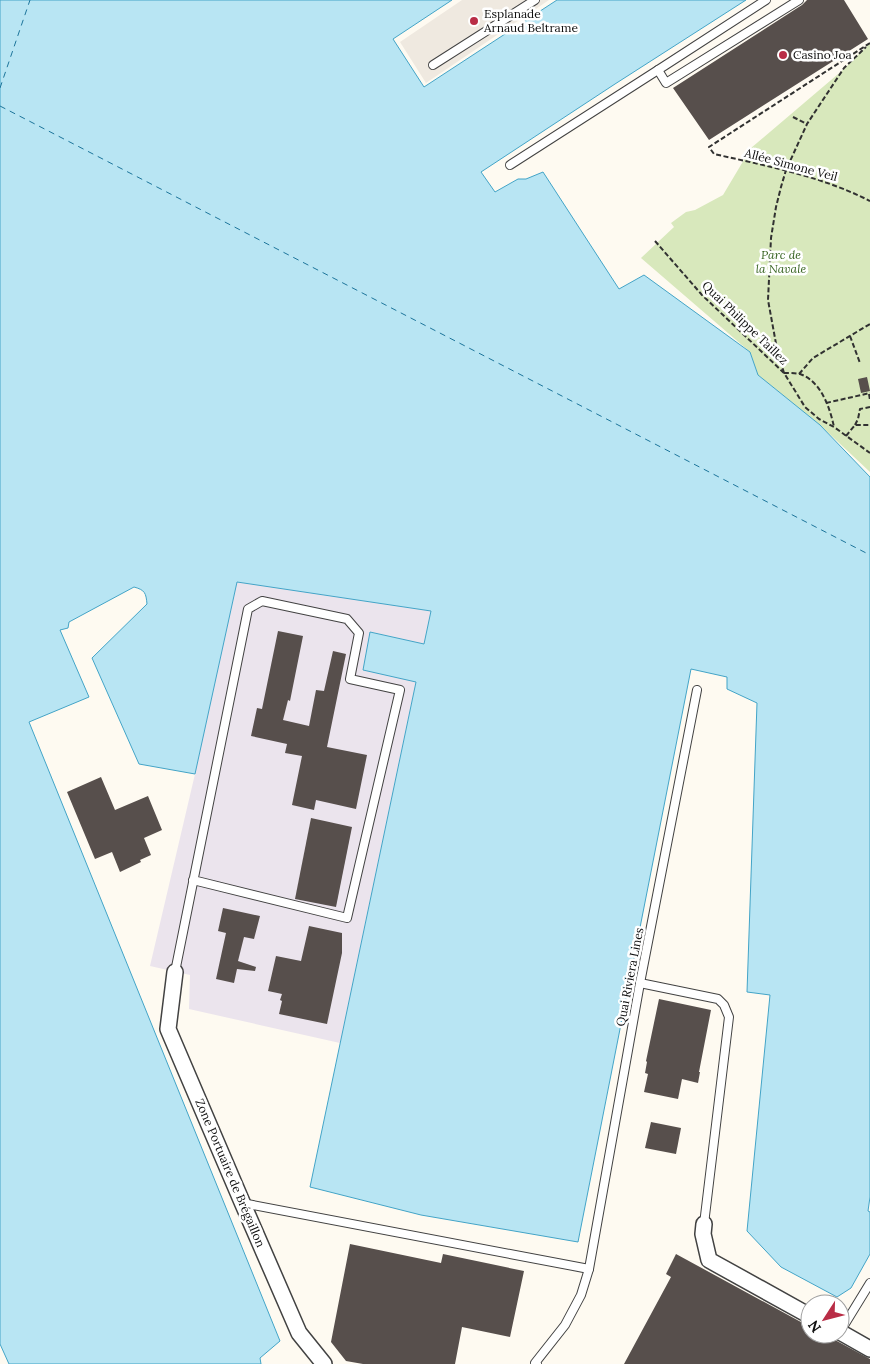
<svg xmlns="http://www.w3.org/2000/svg" width="870" height="1364" font-family="Lora,serif">
<style>
.industrial{fill:#ebe4ed}
.green{fill:#d8e8bc}
.plaza{fill:#efe9e0}
.water{fill:#b8e5f3;stroke:#43a4c7}
.lines{fill:none;stroke-linecap:round;stroke-linejoin:round}
.ferry{stroke:#1d759b;stroke-width:1;stroke-dasharray:6 5;stroke-linecap:butt}
.building{fill:#574f4c}
.service-casing{stroke:#424242;stroke-width:10}
.minor-casing{stroke:#424242;stroke-width:18}
.path{stroke:#313131;stroke-width:2;stroke-dasharray:5 2.5;stroke-linecap:butt}
.service{stroke:#fff;stroke-width:8}
.minor{stroke:#fff;stroke-width:15}
.poi-dot{fill:#b92d46;stroke:#fff;stroke-width:2}
.labels{text-anchor:middle;stroke-width:5;stroke-linejoin:round;paint-order:stroke}
.poi-label{font-size:12px;fill:#0f0f0f;stroke:#fff;text-anchor:start}
.street-label{font-size:12px;fill:#0f0f0f;stroke:#fff}
.park-label{font-size:12px;font-style:italic;fill:#386422;stroke:#fff}
</style>
<rect width="100%" height="100%" fill="#fefaf1"/>
<path class="industrial" d="M 237,581 L 431,611 L 424,644 L 371,632 L 363,670 L 416,681 L 340,1043 L 189,1009 L 190,975 L 150,966 L 195,774 Z"/>
<path class="green" d="M 870,43 L 870,472 L 820,425 L 758,375 L 750,352 L 641,258 L 674,227 L 671,223 L 686,212 L 695,210 L 723,195 L 751,148 L 844,69 Z"/>
<path class="plaza" d="M 462,0 L 549,0 L 426,83 L 400,42 Z"/>
<path class="water" d="M 0,0 L 452,0 L 393,39 L 424,87 L 557,0 L 746,0 L 615,84 L 481,172 L 495,192 L 518,179 L 526,179 L 543,172 L 619,289 L 644,275 L 750,352 L 758,375 L 820,425 L 870,477 L 870,1197 L 868,1211 L 870,1212 L 870,1254 L 851,1288 L 837,1297 L 781,1267 L 747,1231 L 770,995 L 747,992 L 757,703 L 727,689 L 727,677 L 691,669 L 578,1242 L 421,1215 L 310,1187 L 416,682 L 363,670 L 370,632 L 424,644 L 431,611 L 237,582 L 195,774 L 139,764 L 92,658 L 147,604 C 146,593 145,590 134,587 L 69,622 L 68,628 L 60,630 L 89,697 L 29,722 L 280,1341 L 260,1358 L 261,1364 L 9,1364 L 0,1344 Z"/>
<g class="lines">
<g class="ferry">
<path d="M 0,88 L 30,0"/>
<path d="M 0,106 L 870,555"/>
</g>
</g>
<g class="building">
<path d="M 807,0 L 844,0 L 868,39 L 709,140 L 673,88 L 802,5 Z"/>
<path d="M 867,377 L 870,391 L 861,393 L 858,379 Z"/>
<path d="M 278,631 L 303,636 L 290,701 L 288,700 L 283,720 L 309,726 L 316,690 L 324,691 L 333,651 L 346,654 L 327,747 L 367,755 L 356,809 L 316,800 L 314,810 L 292,805 L 302,756 L 285,753 L 287,744 L 251,736 L 257,708 L 262,709 Z"/>
<path d="M 101,777 L 115,810 L 148,796 L 162,830 L 144,838 L 151,855 L 140,860 L 141,862 L 120,872 L 112,852 L 95,859 L 67,792 Z"/>
<path d="M 311,818 L 352,827 L 336,907 L 295,899 Z"/>
<path d="M 223,908 L 260,916 L 254,939 L 244,937 L 238,961 L 256,967 L 255,971 L 237,969 L 234,983 L 216,979 L 226,933 L 218,931 Z"/>
<path d="M 309,926 L 342,933 L 342,953 L 327,1024 L 279,1014 L 282,1001 L 280,1000 L 282,994 L 268,991 L 276,956 L 301,961 Z"/>
<path d="M 659,999 L 711,1010 L 699,1072 L 700,1072 L 698,1083 L 682,1079 L 678,1099 L 644,1092 L 648,1074 L 645,1073 L 647,1062 L 646,1061 Z"/>
<path d="M 651,1122 L 681,1128 L 676,1154 L 645,1148 Z"/>
<path d="M 350,1244 L 441,1263 L 443,1254 L 524,1271 L 510,1337 L 462,1327 L 455,1364 L 363,1364 L 346,1361 L 331,1342 Z"/>
<path d="M 676,1254 L 810,1327 L 810,1334 L 824,1334 L 870,1359 L 870,1364 L 624,1364 L 671,1277 L 666,1274 Z"/>
</g>
<g class="lines">
<g class="service-casing">
<g id="service">
<path d="M 433,65 L 535,0"/>
<path d="M 658,70 L 766,0"/>
<path d="M 510,165 L 658,70 L 666,83 L 799,0"/>
<path d="M 175,972 L 248,609 L 262,601 L 347,619 L 359,633 L 350,679 L 400,690 L 347,918 L 193,880"/>
<path d="M 640,983 L 718,999 L 724,1005 L 729,1017 L 704,1224"/>
<path d="M 242,1203 L 589,1269"/>
<path d="M 840,1332 L 870,1283"/>
<path d="M 537,1364 L 535,1363 L 565,1325 L 581,1295 L 589,1269 L 640,983 L 697,690"/>
</g>
</g>
<g class="minor-casing">
<g id="minor">
<path d="M 175,972 L 168,1029 L 242,1202 L 299,1333 L 324,1364"/>
<path d="M 704,1224 L 703,1234 L 709,1260 L 810,1316"/>
<path d="M 840,1332 L 870,1349"/>
</g>
</g>
<g class="path">
<path d="M 870,43 L 709,147 L 714,154 C 767,166 821,176 870,201"/>
<path d="M 793,117 L 807,124"/>
<path d="M 655,241 L 702,295 L 784,373 L 805,407 L 819,419 L 834,427 L 870,453"/>
<path d="M 850,336 L 860,363"/>
<path d="M 784,373 L 777,349 L 768,300 L 771,238 L 776,207 L 781,187 L 786,170 L 807,124 L 844,68 L 866,47"/>
<path d="M 784,373 C 789,373 796,373 800,374 C 821,381 830,408 834,427"/>
<path d="M 799,374 L 813,358 L 870,324"/>
<path d="M 869,394 L 870,400"/>
<path d="M 826,403 L 870,393"/>
<path d="M 855,425 L 858,419 L 860,409 L 870,407"/>
<path d="M 846,436 L 855,425 L 870,425"/>
</g>
<use href="#service" class="service"/>
<use href="#minor" class="minor"/>
</g>
<g class="poi-dot">
<circle cx="474" cy="21" r="5"/>
<circle cx="783" cy="55" r="5"/>
</g>
<g class="labels">
<g class="poi-label">
<text x="484" y="18">Esplanade<tspan x="484" dy="14">Arnaud Beltrame</tspan></text>
<text x="793" y="59">Casino Joa</text>
</g>
<g class="street-label">
<text transform="translate(791 165) rotate(15)" y="4">Allée Simone Veil</text>
<text transform="translate(745 323) rotate(44)" y="4">Quai Philippe Taillez</text>
<text transform="translate(630 977) rotate(-79)" y="4">Quai Riviera Lines</text>
<text transform="translate(230 1173) rotate(67)" y="4">Zone Portuaire de Brégaillon</text>
</g>
<g class="park-label">
<text x="781" y="259">Parc de<tspan x="781" dy="14">la Navale</tspan></text>
</g>
</g>
<g transform="translate(825 1319) rotate(234)"><circle r="24" fill="#ffffff" stroke="#9f9f9f"/>
<path d="M0-4L9 19L0 12L-9 19Z" fill="#b92d46"/>
<text y="-8" font-size="14" font-weight="bold" text-anchor="middle" fill="#0f0f0f">N</text>
</g>
</svg>
